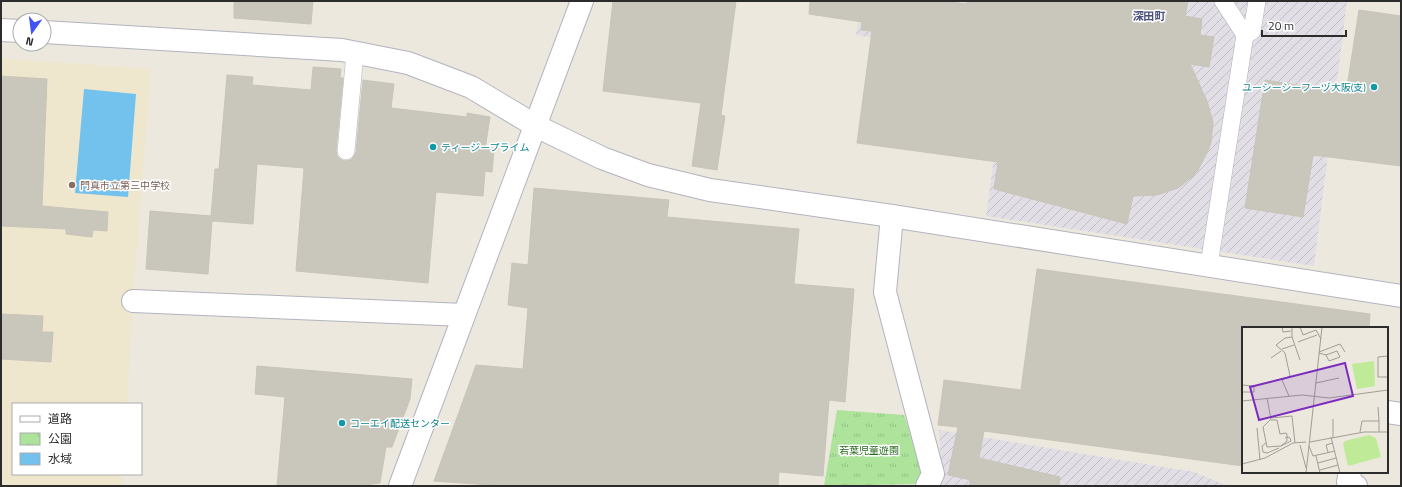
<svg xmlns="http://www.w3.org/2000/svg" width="1402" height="487" font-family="'Titillium Web','Noto Sans JP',sans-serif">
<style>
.industrial{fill:url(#industrial-furrows)}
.education{fill:#eee7ce}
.park{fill:url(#park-tufts)}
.water{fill:#73c2ed}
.building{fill:#c9c6bc;stroke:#c9c4b7}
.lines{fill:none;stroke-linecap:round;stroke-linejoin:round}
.service-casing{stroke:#b2b3bf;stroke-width:18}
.minor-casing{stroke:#b2b3bf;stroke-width:24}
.tertiary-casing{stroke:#b2b3bf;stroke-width:24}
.service{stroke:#fff;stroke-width:17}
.minor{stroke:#fff;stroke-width:22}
.tertiary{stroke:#fff;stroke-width:22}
.culture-dot{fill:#0f9aa8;stroke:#fff;stroke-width:1.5}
.education-dot{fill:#8d6e63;stroke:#fff;stroke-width:1.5}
.labels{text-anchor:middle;stroke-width:3;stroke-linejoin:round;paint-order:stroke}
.culture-label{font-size:10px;fill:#0d838f;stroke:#fff;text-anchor:start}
.education-label{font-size:10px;fill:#785e54;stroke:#fff;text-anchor:start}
.park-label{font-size:10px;fill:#25691b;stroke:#fff}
.neighbourhood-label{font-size:11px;font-weight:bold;fill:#4c507c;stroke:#fff}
.inset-road{fill:none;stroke:#a09d97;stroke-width:1}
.view{fill:#7b2cbf;fill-opacity:0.15;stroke:#7b2cbf;stroke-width:2}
.inset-edge{fill:none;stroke:#2c2c2c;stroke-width:2}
</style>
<defs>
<pattern id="industrial-furrows" width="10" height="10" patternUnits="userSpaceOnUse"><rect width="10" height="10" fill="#e1dee6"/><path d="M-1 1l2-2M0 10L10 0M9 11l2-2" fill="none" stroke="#c1bfc5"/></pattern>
<pattern id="park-tufts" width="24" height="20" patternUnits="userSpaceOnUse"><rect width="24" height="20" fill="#ade39b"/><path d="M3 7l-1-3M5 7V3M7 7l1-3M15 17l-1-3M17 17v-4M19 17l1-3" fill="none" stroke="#95c386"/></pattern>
</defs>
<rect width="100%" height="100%" fill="#ede8de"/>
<g class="industrial">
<path d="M 862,1 L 1347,1 L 1314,266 L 986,216 L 1007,63 L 856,35 Z"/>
<path d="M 939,430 L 1194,472 L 1228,486 L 942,486 Z"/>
</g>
<path class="education" d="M 1,58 L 151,69 L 133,301 L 127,404 L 13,404 L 13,474 L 123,474 L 123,486 L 1,486 Z"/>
<path class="park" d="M 837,410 L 904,415 L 923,470 L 915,484 L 824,486 Z"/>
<path class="water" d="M 84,89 L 136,94 L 128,197 L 75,193 Z"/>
<g class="building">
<path d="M 234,1 L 313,1 L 311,24 L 234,18 Z"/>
<path d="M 613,1 L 736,1 L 721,115 L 725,116 L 717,170 L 692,166 L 701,103 L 603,91 Z"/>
<path d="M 810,1 L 939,1 L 967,4 L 967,1 L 1188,1 L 1185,16 L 1202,19 L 1200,35 L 1214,37 L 1209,67 L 1190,64 L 1207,101 L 1213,122 L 1211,142 L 1208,151 L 1198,170 L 1192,177 L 1178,188 L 1157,195 L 1133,196 L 1127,224 L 994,189 L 998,162 L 857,143 L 872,31 L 861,30 L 862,22 L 809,14 Z"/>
<path d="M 1359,10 L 1401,16 L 1401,166 L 1313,155 L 1303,217 L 1245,208 L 1265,80 L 1346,93 Z"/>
<path d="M 313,67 L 341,69 L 340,78 L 343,78 L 336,150 L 337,156 L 340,159 L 345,161 L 351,160 L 354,156 L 356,152 L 363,80 L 394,84 L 391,108 L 467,117 L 467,113 L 490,117 L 485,149 L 494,150 L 492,172 L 485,171 L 483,196 L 436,192 L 428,283 L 296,271 L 304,168 L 257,164 L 253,224 L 212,221 L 208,274 L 146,269 L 150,211 L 211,216 L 215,169 L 219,169 L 227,75 L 253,77 L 252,85 L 311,90 Z"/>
<path d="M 1,76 L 47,79 L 42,206 L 108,212 L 107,231 L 93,230 L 92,237 L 66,234 L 66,229 L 1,226 Z"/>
<path d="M 534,188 L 669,200 L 667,217 L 799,229 L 794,284 L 854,289 L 845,402 L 829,400 L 823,476 L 779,472 L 778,486 L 504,486 L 434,481 L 476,365 L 523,369 L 528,308 L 508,305 L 512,263 L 528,265 Z"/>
<path d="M 1037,269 L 1370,314 L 1369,328 L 1243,328 L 1243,466 L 984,431 L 979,458 L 1060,477 L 1059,486 L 969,486 L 971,480 L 948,475 L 958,427 L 938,425 L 944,380 L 1021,390 Z"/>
<path d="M 1,314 L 43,316 L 42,332 L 53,332 L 51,362 L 1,359 Z"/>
<path d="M 257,366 L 412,379 L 410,399 L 392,447 L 386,447 L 380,483 L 359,486 L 277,486 L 285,397 L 255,394 Z"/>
</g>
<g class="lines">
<g class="service-casing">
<g id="service">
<path d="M 1245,35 L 1252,31 L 1257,1"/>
<path d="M 346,151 L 355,53"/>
<path d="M 1209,265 L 1245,35 L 1223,1"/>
</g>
</g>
<g class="minor-casing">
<g id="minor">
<path d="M 892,216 L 885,292 L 933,474 L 927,486"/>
<path d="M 133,301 L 464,315"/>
<path d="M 1387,412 L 1401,414"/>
<path d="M 1350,472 L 1348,482 L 1356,486"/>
</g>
</g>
<g class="tertiary-casing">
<g id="tertiary">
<path d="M 1,30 L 20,31"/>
<path d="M 44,32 L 342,50 L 408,63 L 471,87 L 536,126 L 602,158 L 648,175 L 710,190 L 892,216 L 1401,296"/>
<path d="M 400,486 L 582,1"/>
</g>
</g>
<use href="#service" class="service"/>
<use href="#minor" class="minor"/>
<use href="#tertiary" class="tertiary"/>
</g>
<g class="culture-dot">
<circle cx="1374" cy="87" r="4"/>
<circle cx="433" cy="147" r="4"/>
<circle cx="342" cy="423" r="4"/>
</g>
<circle class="education-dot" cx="72" cy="185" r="4"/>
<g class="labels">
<g class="culture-label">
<text x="1366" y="91" text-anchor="end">ユーシーシーフーヅ大阪(支)</text>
<text x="441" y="151">ティージープライム</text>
<text x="350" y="427">コーエイ配送センター</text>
</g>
<g class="education-label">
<text x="80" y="189">門真市立第三中学校</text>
</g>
<g class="park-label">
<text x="869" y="454">若葉児童遊園</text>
</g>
<g class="neighbourhood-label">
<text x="1149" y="20">深田町</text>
</g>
</g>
<g transform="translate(1242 327)">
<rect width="146" height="146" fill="#ede8de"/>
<path d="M 132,34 L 133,59 L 115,62 L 110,37 ZM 127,108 L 134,111 L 139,130 L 106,139 L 101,117 L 103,114 Z" fill="#bfea97"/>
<path class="inset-road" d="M 40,0 L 41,5 L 49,4M 58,0 L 61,8 L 74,3 L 79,12M 50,10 L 58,33M 56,15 L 75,8M 40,22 L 52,18M 77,25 L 98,17 L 103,25M 77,26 L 84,28 L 95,24 L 98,30 L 87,34 L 84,28M 146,29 L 136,30 L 136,50 L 146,50M 29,31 L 39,24M 74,56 L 97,51M 0,58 L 12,59 L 12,65 L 0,65M 47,69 L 40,53 L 48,49 L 43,26 L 34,18 L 43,11 L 50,10 L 50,0M 25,71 L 29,92M 0,74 L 60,68 L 87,71 L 146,63M 136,80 L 137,94M 29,91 L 50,89 L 53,116M 91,92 L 91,110M 15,101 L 18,133M 118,105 L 120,94 L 137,94 L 137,105M 89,110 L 98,146M 68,115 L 122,105 L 146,105M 24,116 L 20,119 L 21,125 L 25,126M 58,118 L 64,141M 39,119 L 25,120 L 21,100 L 28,93 L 35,93 L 38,107 L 44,106 L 45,107 L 45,114 L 39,119 L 49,114 L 48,111 L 46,110 L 45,110 L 43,111M 67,119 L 71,129 L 93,124M 86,125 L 84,118 L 91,116M 25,126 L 37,121M 74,129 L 78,146M 76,136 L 94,131M 0,137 L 23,131 L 51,116 L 64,115M 78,143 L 96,138M 64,146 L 80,0"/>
<path class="view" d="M 103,36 L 111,69 L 17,93 L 8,60 Z"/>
<rect width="146" height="146" class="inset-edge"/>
</g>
<rect width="1402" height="487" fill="none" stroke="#2c2c2c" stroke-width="4"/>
<rect x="12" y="403" width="130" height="72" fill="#ffffff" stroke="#ababab"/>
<rect x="20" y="416" width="20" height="6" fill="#ffffff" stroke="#ababab"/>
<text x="48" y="423" font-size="12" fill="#2c2c2c">道路</text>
<rect x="20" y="433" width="20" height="12" fill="url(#park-tufts)" stroke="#ababab"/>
<text x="48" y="443" font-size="12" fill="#2c2c2c">公園</text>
<rect x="20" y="453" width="20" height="12" fill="#73c2ed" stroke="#ababab"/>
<text x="48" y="463" font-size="12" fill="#2c2c2c">水域</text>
<g transform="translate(32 32) rotate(194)"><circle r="19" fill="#ffffff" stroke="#ababab"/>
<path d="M0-3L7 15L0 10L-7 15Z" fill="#4152f7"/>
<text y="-6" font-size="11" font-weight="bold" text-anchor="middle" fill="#2c2c2c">N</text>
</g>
<path d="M1262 30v6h84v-6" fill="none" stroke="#2c2c2c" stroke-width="2"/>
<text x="1268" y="30" font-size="12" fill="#2c2c2c" stroke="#ffffff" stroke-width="3" paint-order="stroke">20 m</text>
</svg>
